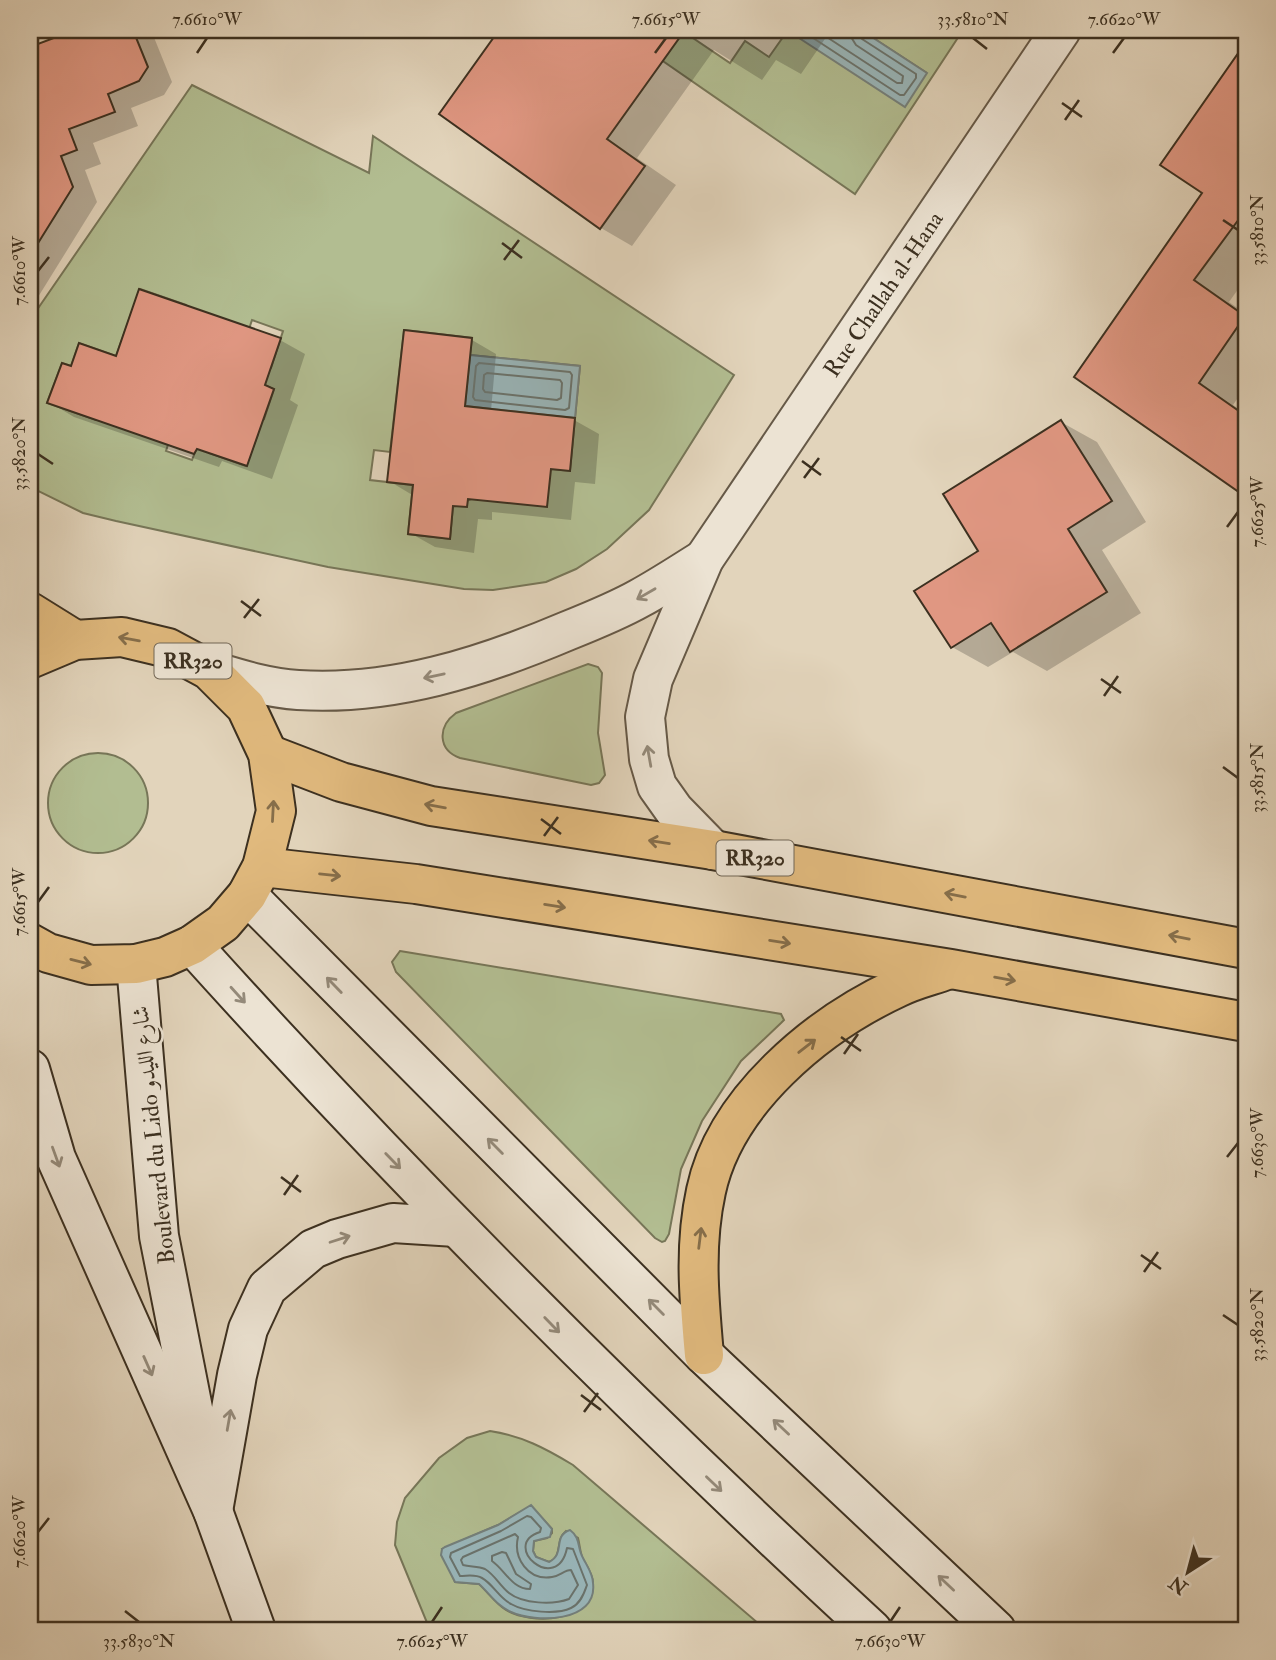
<svg xmlns="http://www.w3.org/2000/svg" width="1276" height="1660" font-family="'IM FELL Double Pica',Amiri,serif">
<style>
.green{fill:#b2bd91;stroke:#777658;stroke-width:2;fill-rule:evenodd}
.water{fill:#99b6ba;stroke:#74807c;stroke-width:2}
.shadow{fill:#0003}
.lines{fill:none;stroke-linecap:round;stroke-linejoin:round}
.shore{stroke:#6a736d;stroke-width:2}
.building{fill:#e09782;stroke:#3c3020;stroke-width:2}
.minor-casing{stroke:#665947;stroke-width:42}
.secondary-casing{stroke:#3c3020;stroke-width:42}
.primary-casing{stroke:#3c3020;stroke-width:42}
.minor{stroke:#ece3d3;stroke-width:38}
.secondary{stroke:#ece3d3;stroke-width:38}
.primary{stroke:#e1ba7e;stroke-width:38}
.oneway{stroke:#948a7a}
.oneway2{stroke:#866e4a}
.ticks{fill:none;stroke:#3c3020;stroke-width:2.5}
.labels{text-anchor:middle;stroke-width:5;stroke-linejoin:round;paint-order:stroke}
.shield{fill:#ece3d3;stroke:#716656;stroke-width:2}
.shield-label{font-size:21px;font-weight:bold;fill:#3c3020}
.street-label{font-size:23px;fill:#3c3020;stroke:#ece3d3}
.neatline{fill:none;stroke:#3c3020;stroke-width:2.5}
.ticks-label{font-size:18px;text-anchor:middle;fill:#3c3020}
</style>
<rect width="100%" height="100%" fill="#e2d4bb"/>
<filter id="stains"><feTurbulence type="fractalNoise" baseFrequency=".00286" numOctaves="4"/><feColorMatrix values="0 0 0 0 .2 0 0 0 0 .09 0 0 0 0 .02 0 0 0 .5 -.17"/></filter>
<radialGradient id="worn" r=".72"><stop offset=".6" stop-color="#630" stop-opacity="0"/><stop offset="1" stop-color="#630" stop-opacity=".3"/></radialGradient>
<g class="green">
<path d="M 618,30 L 681,30 L 730,63 L 745,41 L 769,57 L 788,30 L 800,30 L 796,35 L 927,73 L 861,30 L 963,30 L 855,194 Z"/>
<path d="M 192,85 L 369,173 L 373,136 L 734,375 L 649,510 L 607,549 L 576,569 L 546,582 L 493,590 L 464,589 L 328,567 L 116,521 L 83,513 L 30,487 L 30,320 ZM 140,289 L 186,305 L 182,318 L 245,341 L 252,320 L 283,331 L 271,368 L 256,382 L 274,389 L 264,419 L 255,416 L 258,434 L 246,466 L 209,453 L 199,442 L 192,460 L 166,451 L 178,414 L 96,420 L 47,403 L 62,363 L 71,366 L 79,343 L 116,356 ZM 404,330 L 472,338 L 470,355 L 580,366 L 570,471 L 551,469 L 453,506 L 450,539 L 408,534 L 413,485 L 370,480 L 374,450 L 390,452 Z"/>
<path d="M 588,664 L 598,667 L 602,673 L 598,733 L 605,775 L 599,783 L 591,785 L 460,758 C 438,750 437,727 456,713 Z"/>
<circle cx="98" cy="803" r="50"/>
<path d="M 400,951 L 781,1014 L 784,1020 L 781,1023 L 741,1061 L 702,1121 L 681,1169 L 669,1234 L 665,1241 L 662,1242 L 655,1238 L 396,972 L 392,962 Z"/>
<path d="M 490,1431 C 522,1436 545,1448 573,1465 L 766,1630 L 430,1630 L 395,1545 L 397,1522 L 405,1498 L 439,1458 L 467,1438 ZM 531,1506 L 552,1529 L 552,1533 L 547,1538 L 534,1541 L 533,1551 L 536,1557 L 549,1562 C 564,1555 554,1541 566,1531 L 578,1538 C 580,1545 580,1553 583,1559 C 587,1566 593,1575 593,1583 C 595,1623 530,1625 506,1610 C 495,1603 488,1592 479,1584 L 455,1582 L 442,1549 L 498,1525 Z"/>
</g>
<g class="water">
<path d="M 800,30 L 861,30 L 927,73 L 905,107 L 796,36 Z"/>
<path d="M 470,355 L 580,366 L 575,418 L 465,406 Z"/>
<path d="M 531,1505 L 552,1529 L 550,1537 L 534,1541 L 533,1551 L 536,1557 L 549,1562 C 566,1554 552,1536 570,1530 C 581,1538 577,1548 583,1558 C 587,1566 593,1574 593,1583 C 598,1623 535,1623 511,1612 C 497,1606 490,1594 479,1584 L 455,1582 L 441,1555 L 442,1549 L 445,1547 L 498,1525 Z"/>
</g>
<g class="shadow">
<path d="M 80,30 L 151,30 L 172,82 L 164,95 L 131,108 L 138,126 L 93,143 L 101,164 L 85,170 L 97,202 L 30,310 L 30,49 Z"/>
<path d="M 501,30 L 831,30 L 801,74 L 776,60 L 762,80 L 714,50 L 637,158 L 676,185 L 632,246 L 601,228 L 441,114 Z"/>
<path d="M 1236,60 L 1246,65 L 1246,278 L 1229,302 L 1246,314 L 1246,386 L 1233,405 L 1246,414 L 1246,495 L 1076,377 L 1204,193 Z"/>
<path d="M 280,340 L 305,354 L 290,400 L 298,405 L 272,479 L 222,461 L 219,467 L 74,417 L 49,402 L 72,368 L 117,358 Z"/>
<path d="M 472,340 L 496,354 L 491,411 L 574,420 L 599,434 L 595,484 L 575,482 L 571,520 L 492,512 L 492,520 L 478,519 L 474,553 L 435,547 L 410,533 L 414,496 L 389,481 Z"/>
<path d="M 1061,422 L 1097,442 L 1146,522 L 1102,550 L 1141,613 L 1047,671 L 1013,652 L 988,667 L 952,647 L 981,552 Z"/>
</g>
<g class="lines">
<g class="shore">
<path d="M 805,30 L 807,34 L 900,95 L 904,95 L 916,78 L 916,74 L 862,39 L 859,30"/>
<path d="M 816,30 L 897,83 L 902,83 L 903,76 L 856,45 L 851,37 L 850,30"/>
<path d="M 479,363 L 570,372 L 572,375 L 569,408 L 565,410 L 475,400 L 473,397 L 476,366 Z"/>
<path d="M 487,373 L 560,380 L 562,383 L 561,398 L 557,400 L 485,392 L 483,389 L 484,375 Z"/>
<path d="M 527,1516 L 531,1517 L 541,1528 L 540,1532 C 499,1545 557,1596 567,1548 L 573,1549 L 587,1585 C 584,1594 580,1604 571,1608 C 557,1615 525,1612 511,1604 C 499,1598 493,1584 482,1578 C 475,1574 468,1576 460,1576 L 450,1557 L 451,1553 L 501,1531 Z"/>
<path d="M 515,1534 L 518,1537 C 513,1558 528,1581 552,1577 C 560,1576 564,1570 571,1570 L 578,1585 L 569,1599 C 553,1605 523,1604 509,1593 C 500,1586 495,1575 485,1569 C 478,1566 470,1567 463,1565 L 461,1560 L 463,1557 Z"/>
<path d="M 502,1552 L 506,1553 L 516,1574 L 531,1584 L 530,1589 C 512,1589 505,1570 492,1561 L 492,1556 Z"/>
</g>
</g>
<g class="building">
<path d="M 75,30 L 133,30 L 148,67 L 139,81 L 108,94 L 115,112 L 69,129 L 77,150 L 61,156 L 73,187 L 30,256 L 30,36 L 35,35 L 38,44 Z"/>
<path d="M 499,30 L 685,30 L 607,139 L 645,166 L 600,229 L 439,114 Z"/>
<path d="M 1246,42 L 1246,223 L 1239,219 L 1194,280 L 1245,316 L 1199,383 L 1246,416 L 1246,497 L 1074,377 L 1202,193 L 1160,165 Z"/>
<path d="M 139,289 L 281,338 L 265,385 L 274,389 L 247,466 L 197,449 L 194,454 L 47,403 L 62,363 L 71,366 L 79,343 L 116,356 Z"/>
<path d="M 404,330 L 472,338 L 465,406 L 575,418 L 570,471 L 551,469 L 547,507 L 468,499 L 467,507 L 453,506 L 450,539 L 408,534 L 413,485 L 387,482 Z"/>
<path d="M 1061,420 L 1112,501 L 1068,529 L 1107,592 L 1010,652 L 991,623 L 951,648 L 914,591 L 978,551 L 943,494 Z"/>
</g>
<g class="lines">
<g class="minor-casing">
<g id="minor">
<path d="M 209,670 C 239,679 267,688 298,690 C 391,696 482,667 567,631 C 592,621 617,611 640,598 C 662,586 683,572 704,559"/>
<path d="M 713,850 L 674,810 L 657,786 L 649,759 L 645,717 L 653,679 L 704,559 L 1061,30"/>
</g>
</g>
<g class="secondary-casing">
<g id="secondary">
<path d="M 247,895 L 704,1355 L 996,1630"/>
<path d="M 192,945 C 407,1184 635,1411 872,1630"/>
<path d="M 136,964 L 159,1236 L 200,1444"/>
<path d="M 30,1069 L 56,1158 L 213,1511 L 256,1630"/>
<path d="M 213,1511 L 237,1375 L 248,1329 L 267,1288 L 313,1249 L 337,1239 L 393,1223 L 456,1227"/>
</g>
</g>
<g class="primary-casing">
<g id="primary">
<path d="M 30,612 L 75,640"/>
<path d="M 30,659 L 75,640 L 122,637 L 168,648 L 209,670 L 246,707 L 268,754 L 276,811 L 262,867 L 247,895 L 223,923 L 192,945 L 165,957 L 136,964 L 91,965 L 48,953 L 30,943"/>
<path d="M 268,754 L 341,782 L 431,806 L 713,850 L 1246,949"/>
<path d="M 262,867 L 416,884 L 951,969 L 1246,1022"/>
<path d="M 704,1355 C 699,1299 694,1246 706,1191 C 725,1101 817,1025 897,988 C 912,980 930,976 947,970"/>
</g>
</g>
<use href="#minor" class="minor"/>
<use href="#secondary" class="secondary"/>
<use href="#primary" class="primary"/>
</g>
<defs><path id="oneway-shaft" d="M-6 0H5M1.5-3L5.5 0L1.5 3" fill="none" stroke-width="1.6" stroke-linecap="round" stroke-linejoin="round" transform="scale(1.75)"/></defs>
<g class="oneway">
<use href="#oneway-shaft" transform="translate(646 594) rotate(150)"/>
<use href="#oneway-shaft" transform="translate(434 676) rotate(168)"/>
<use href="#oneway-shaft" transform="translate(649 756) rotate(-100)"/>
<use href="#oneway-shaft" transform="translate(334 985) rotate(-134)"/>
<use href="#oneway-shaft" transform="translate(238 995) rotate(48)"/>
<use href="#oneway-shaft" transform="translate(495 1146) rotate(-135)"/>
<use href="#oneway-shaft" transform="translate(56 1157) rotate(70)"/>
<use href="#oneway-shaft" transform="translate(393 1161) rotate(46)"/>
<use href="#oneway-shaft" transform="translate(340 1239) rotate(-18)"/>
<use href="#oneway-shaft" transform="translate(656 1307) rotate(-135)"/>
<use href="#oneway-shaft" transform="translate(552 1325) rotate(46)"/>
<use href="#oneway-shaft" transform="translate(148 1366) rotate(66)"/>
<use href="#oneway-shaft" transform="translate(229 1420) rotate(-80)"/>
<use href="#oneway-shaft" transform="translate(781 1427) rotate(-137)"/>
<use href="#oneway-shaft" transform="translate(714 1484) rotate(44)"/>
<use href="#oneway-shaft" transform="translate(946 1583) rotate(-137)"/>
</g>
<g class="oneway2">
<use href="#oneway-shaft" transform="translate(129 639) rotate(-170)"/>
<use href="#oneway-shaft" transform="translate(435 806) rotate(-170)"/>
<use href="#oneway-shaft" transform="translate(273 811) rotate(-87)"/>
<use href="#oneway-shaft" transform="translate(659 842) rotate(-171)"/>
<use href="#oneway-shaft" transform="translate(330 875) rotate(6)"/>
<use href="#oneway-shaft" transform="translate(955 895) rotate(-169)"/>
<use href="#oneway-shaft" transform="translate(555 906) rotate(9)"/>
<use href="#oneway-shaft" transform="translate(1179 937) rotate(-169)"/>
<use href="#oneway-shaft" transform="translate(780 942) rotate(9)"/>
<use href="#oneway-shaft" transform="translate(81 962) rotate(14)"/>
<use href="#oneway-shaft" transform="translate(1005 979) rotate(10)"/>
<use href="#oneway-shaft" transform="translate(807 1046) rotate(-38)"/>
<use href="#oneway-shaft" transform="translate(700 1238) rotate(-83)"/>
</g>
<path class="ticks" d="M 973,38 L 987,49M 197,53 L 207,38M 655,53 L 666,38M 1113,53 L 1124,38M 1062,103 L 1082,117M 1065,120 L 1079,100M 1223,220 L 1238,230M 502,243 L 522,258M 504,260 L 519,240M 38,271 L 49,257M 38,454 L 53,464M 802,461 L 821,475M 804,478 L 819,458M 1227,527 L 1238,512M 241,601 L 261,616M 244,618 L 259,599M 1101,679 L 1121,693M 1104,696 L 1118,676M 1223,767 L 1238,778M 541,819 L 561,834M 544,836 L 558,817M 38,902 L 49,887M 841,1037 L 861,1051M 844,1054 L 858,1034M 1227,1157 L 1238,1143M 281,1177 L 301,1192M 284,1195 L 298,1175M 1141,1255 L 1161,1269M 1144,1272 L 1158,1252M 1223,1315 L 1238,1325M 581,1395 L 601,1410M 584,1412 L 598,1393M 38,1532 L 49,1518M 125,1611 L 139,1622M 432,1622 L 442,1607M 890,1622 L 900,1607"/>
<g class="labels">
<g class="shield">
<rect x="154.5" y="643.5" width="77" height="35" rx="5"/>
<rect x="716.5" y="840.5" width="77" height="35" rx="5"/>
</g>
<g class="shield-label">
<text x="193" y="668">RR320</text>
<text x="755" y="865">RR320</text>
</g>
<g class="street-label">
<text transform="translate(883 294) rotate(-56)" y="8">Rue Challah al-Hana</text>
<text transform="translate(153 1135) rotate(-96)" y="8">Boulevard du Lido شارع الليدو</text>
</g>
</g>
<rect width="1276" height="1660" fill="none" stroke="#e2d4bb" stroke-width="77"/>
<g transform="translate(1188 1572) rotate(216)" stroke="#ece3d3" stroke-width="5" paint-order="stroke">
<path d="M0-5L12 26L0 18L-12 26Z" fill="#3c3020"/>
<text y="-10" font-size="19" font-weight="bold" text-anchor="middle" fill="#3c3020">N</text>
</g>
<rect x="38" y="38" width="1200" height="1584" class="neatline"/>
<g class="ticks-label">
<text x="207" y="25">7.6610°W</text>
<text x="666" y="25">7.6615°W</text>
<text x="973" y="25">33.5810°N</text>
<text x="1124" y="25">7.6620°W</text>
<text transform="translate(1257 230) rotate(-90)" y="6">33.5810°N</text>
<text transform="translate(19 271) rotate(-90)" y="6">7.6610°W</text>
<text transform="translate(19 454) rotate(-90)" y="6">33.5820°N</text>
<text transform="translate(1257 512) rotate(-90)" y="6">7.6625°W</text>
<text transform="translate(1257 778) rotate(-90)" y="6">33.5815°N</text>
<text transform="translate(19 902) rotate(-90)" y="6">7.6615°W</text>
<text transform="translate(1257 1143) rotate(-90)" y="6">7.6630°W</text>
<text transform="translate(1257 1325) rotate(-90)" y="6">33.5820°N</text>
<text transform="translate(19 1532) rotate(-90)" y="6">7.6620°W</text>
<text x="139" y="1647">33.5830°N</text>
<text x="432" y="1647">7.6625°W</text>
<text x="890" y="1647">7.6630°W</text>
</g>
<rect width="100%" height="100%" filter="url(#stains)"/>
<rect width="100%" height="100%" fill="url(#worn)"/>
</svg>
